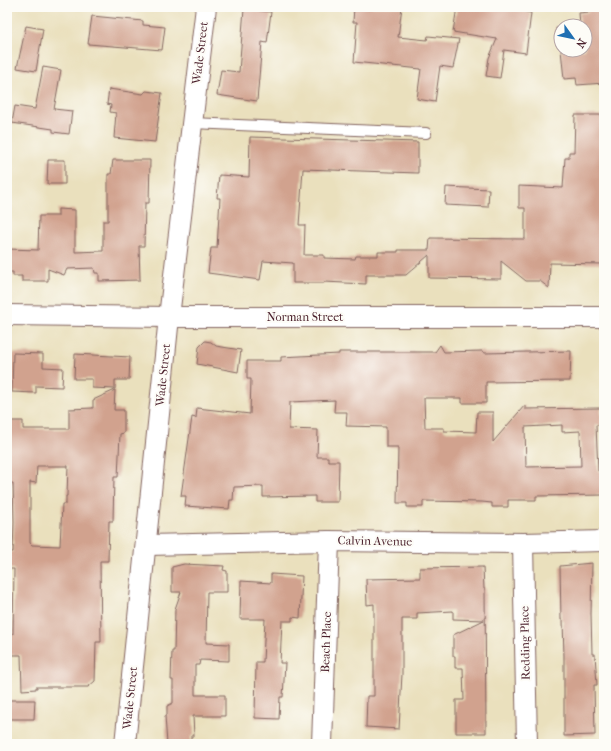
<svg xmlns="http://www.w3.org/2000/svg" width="611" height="751" font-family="'IM FELL French Canon',serif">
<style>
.building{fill:#d1a28e;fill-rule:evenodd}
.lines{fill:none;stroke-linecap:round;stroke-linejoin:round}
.lane-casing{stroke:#82635e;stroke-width:12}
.street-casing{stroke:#82635e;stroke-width:22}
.lane{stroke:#fff;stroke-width:10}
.street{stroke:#fff;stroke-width:20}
.labels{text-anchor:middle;stroke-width:4;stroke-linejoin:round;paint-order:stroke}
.street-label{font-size:12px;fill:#4a1f2b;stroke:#fdfcf7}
</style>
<rect width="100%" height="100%" fill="#fdfcf7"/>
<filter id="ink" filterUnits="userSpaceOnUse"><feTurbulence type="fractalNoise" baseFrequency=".025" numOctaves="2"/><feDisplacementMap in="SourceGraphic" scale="8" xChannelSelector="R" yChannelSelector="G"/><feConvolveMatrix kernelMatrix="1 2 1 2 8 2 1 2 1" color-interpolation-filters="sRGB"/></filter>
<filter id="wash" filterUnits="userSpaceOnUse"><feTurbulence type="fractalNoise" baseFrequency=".012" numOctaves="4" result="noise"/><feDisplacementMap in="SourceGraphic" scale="16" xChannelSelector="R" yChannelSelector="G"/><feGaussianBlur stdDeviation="0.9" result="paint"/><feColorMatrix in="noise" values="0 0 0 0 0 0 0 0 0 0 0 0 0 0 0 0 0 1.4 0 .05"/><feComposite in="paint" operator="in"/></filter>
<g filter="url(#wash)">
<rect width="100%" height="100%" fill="#eae0bd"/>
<g id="blocks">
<g class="building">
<path d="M 354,7 L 402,7 L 398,37 L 427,40 L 428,36 L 459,39 L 453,68 L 440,66 L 435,102 L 417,99 L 421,69 L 354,62 L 357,22 L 353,22 Z"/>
<path d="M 457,7 L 517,7 L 517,10 L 531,13 L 526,53 L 504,50 L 500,78 L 486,76 L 489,58 L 497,39 L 453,32 Z"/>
<path d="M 589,7 L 603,7 L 604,83 L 577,85 L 576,78 L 564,79 L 561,50 L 585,50 L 585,26 L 576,26 L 580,26 L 579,13 L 589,12 Z"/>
<path d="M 244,9 L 271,12 L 267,43 L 262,42 L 257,101 L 217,95 L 221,70 L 239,72 Z"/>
<path d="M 92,16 L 143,21 L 143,25 L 165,27 L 162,50 L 88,44 Z"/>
<path d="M 26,26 L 43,29 L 36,71 L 17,68 Z"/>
<path d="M 561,27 L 561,47 L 561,45 L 557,45 L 556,28 Z"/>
<path d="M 43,67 L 61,70 L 54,109 L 72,111 L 69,134 L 53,132 L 53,129 L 12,123 L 15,106 L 35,109 Z"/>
<path d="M 109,89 L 143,94 L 146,91 L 162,93 L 155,142 L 114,138 L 116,113 L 110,112 L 111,105 L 107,104 Z"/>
<path d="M 575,115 L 604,115 L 604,264 L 550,263 L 549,288 L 540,281 L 526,281 L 501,261 L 501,279 L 429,278 L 429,255 L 406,275 L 366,275 L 366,284 L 324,282 L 324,283 L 293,283 L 293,263 L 263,261 L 260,280 L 208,273 L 211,248 L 217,248 L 220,198 L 217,198 L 219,175 L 249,177 L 250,137 L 418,142 L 418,173 L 303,169 L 299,225 L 305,225 L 304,255 L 324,255 L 324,258 L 355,259 L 356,256 L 378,256 L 378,252 L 398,252 L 398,250 L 429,250 L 430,238 L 525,239 L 525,208 L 519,208 L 519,186 L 563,188 L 565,158 L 569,158 L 569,152 L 574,152 Z"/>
<path d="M 48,160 L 65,160 L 65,184 L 47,184 Z"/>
<path d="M 113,160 L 150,160 L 149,203 L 145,203 L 144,246 L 139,246 L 140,280 L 99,281 L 99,273 L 95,273 L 94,268 L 67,269 L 64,275 L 48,269 L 48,281 L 22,281 L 22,276 L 13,276 L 13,272 L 7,272 L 7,249 L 38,250 L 39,216 L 58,216 L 58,209 L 75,210 L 75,252 L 103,251 L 103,221 L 108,221 L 108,174 L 111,174 Z"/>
<path d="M 446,187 L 489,189 L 488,207 L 445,205 Z"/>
<path d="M 205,341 L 211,342 L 216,346 L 241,350 L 238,372 L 197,364 L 199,347 Z"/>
<path d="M 440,345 L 444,352 L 482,351 L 485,353 L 571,351 L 570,381 L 486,382 L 486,403 L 462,403 L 462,398 L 424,398 L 425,428 L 444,428 L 444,431 L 476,432 L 477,412 L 493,412 L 493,442 L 525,405 L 525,409 L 601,408 L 601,425 L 596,425 L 598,471 L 604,471 L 604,495 L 536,496 L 536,500 L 508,500 L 508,507 L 492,507 L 492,503 L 482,502 L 423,501 L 423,507 L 407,507 L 407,503 L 397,503 L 398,447 L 386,447 L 386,427 L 346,426 L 347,412 L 334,412 L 335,400 L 290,402 L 289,429 L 318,430 L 317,457 L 328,457 L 328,461 L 339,461 L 338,502 L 315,502 L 315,496 L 263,497 L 263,486 L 234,487 L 233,500 L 230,500 L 229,509 L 185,506 L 186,496 L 181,496 L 192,417 L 196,418 L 197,408 L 250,414 L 251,379 L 247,379 L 247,361 L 281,361 L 281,357 L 339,354 L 339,352 L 435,352 ZM 562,425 L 562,432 L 580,431 L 581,466 L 526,467 L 525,427 Z"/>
<path d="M 13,353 L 43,354 L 43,367 L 63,368 L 62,387 L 36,386 L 36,393 L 12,392 Z"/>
<path d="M 75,354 L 130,357 L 129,380 L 115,380 L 115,389 L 92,388 L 92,379 L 74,379 Z"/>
<path d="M 115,390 L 114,410 L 124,410 L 124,433 L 120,434 L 118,477 L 114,477 L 113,521 L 109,521 L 108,561 L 100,561 L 101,642 L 96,642 L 95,681 L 88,687 L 36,687 L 36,689 L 22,690 L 21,655 L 7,655 L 7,634 L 13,634 L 14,569 L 7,569 L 7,552 L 13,552 L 14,522 L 13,483 L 7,483 L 7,421 L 23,421 L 23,429 L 69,429 L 69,409 L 93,408 L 93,400 ZM 37,466 L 68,466 L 67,496 L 66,496 L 66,504 L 62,504 L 60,546 L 32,545 L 30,543 L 30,482 L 36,483 Z"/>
<path d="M 592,563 L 591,614 L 592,654 L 595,654 L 597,685 L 594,685 L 595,735 L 564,736 L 564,656 L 563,620 L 561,620 L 560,566 Z"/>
<path d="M 184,564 L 224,566 L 223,570 L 227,571 L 227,592 L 207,592 L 206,643 L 229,644 L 229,661 L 200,660 L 199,665 L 195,665 L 195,695 L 225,695 L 225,716 L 193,716 L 194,736 L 191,736 L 191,744 L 167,744 L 165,716 L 167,715 L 167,706 L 173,703 L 173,680 L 171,680 L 172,651 L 174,651 L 175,609 L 181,592 L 172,592 L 172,567 Z"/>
<path d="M 483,567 L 484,589 L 485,589 L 486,733 L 456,733 L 456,700 L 464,700 L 463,668 L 455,668 L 455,656 L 453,656 L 453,635 L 484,620 L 453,619 L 453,611 L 417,613 L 417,619 L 402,619 L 402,674 L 399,729 L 366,727 L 367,696 L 374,696 L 374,604 L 367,605 L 366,579 L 420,578 L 420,568 Z"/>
<path d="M 271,574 L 302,576 L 300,618 L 292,617 L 292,621 L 282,621 L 280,663 L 285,663 L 283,697 L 280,697 L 279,719 L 255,718 L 256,662 L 263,662 L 265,619 L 240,619 L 241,581 L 271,583 Z"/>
<path d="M 7,700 L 35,700 L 34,719 L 7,719 Z"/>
</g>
</g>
</g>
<g filter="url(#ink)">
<use href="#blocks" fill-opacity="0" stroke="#82635e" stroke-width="1"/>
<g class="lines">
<g class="lane-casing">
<path id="lane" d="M 192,123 L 426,133"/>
</g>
<g class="street-casing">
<g id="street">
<path d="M 7,315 L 169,317 L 604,317"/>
<path d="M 523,543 L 527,744"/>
<path d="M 147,545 L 329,541 L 523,543 L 604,541"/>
<path d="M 125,744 L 169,317 L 206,7"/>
<path d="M 322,744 L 329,541"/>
</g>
</g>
<use href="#lane" class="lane"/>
<use href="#street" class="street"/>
</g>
</g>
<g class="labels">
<g class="street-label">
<text transform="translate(200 53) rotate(-83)" y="4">Wade Street</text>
<text x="305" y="321">Norman Street</text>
<text transform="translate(163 375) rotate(-84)" y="4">Wade Street</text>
<text transform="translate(375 541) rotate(1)" y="4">Calvin Avenue</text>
<text transform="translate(326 642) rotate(-88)" y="4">Beach Place</text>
<text transform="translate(525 643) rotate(-91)" y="4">Redding Place</text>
<text transform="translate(130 698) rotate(-84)" y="4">Wade Street</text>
</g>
</g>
<rect width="611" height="751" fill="none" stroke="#fdfcf7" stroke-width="24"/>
<g transform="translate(573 38) rotate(123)"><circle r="19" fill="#fdfcf7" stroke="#b5a4a5"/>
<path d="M0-3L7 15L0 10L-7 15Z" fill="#1f6fb2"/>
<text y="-6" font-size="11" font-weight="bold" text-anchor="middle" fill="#4a1f2b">N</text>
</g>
</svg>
